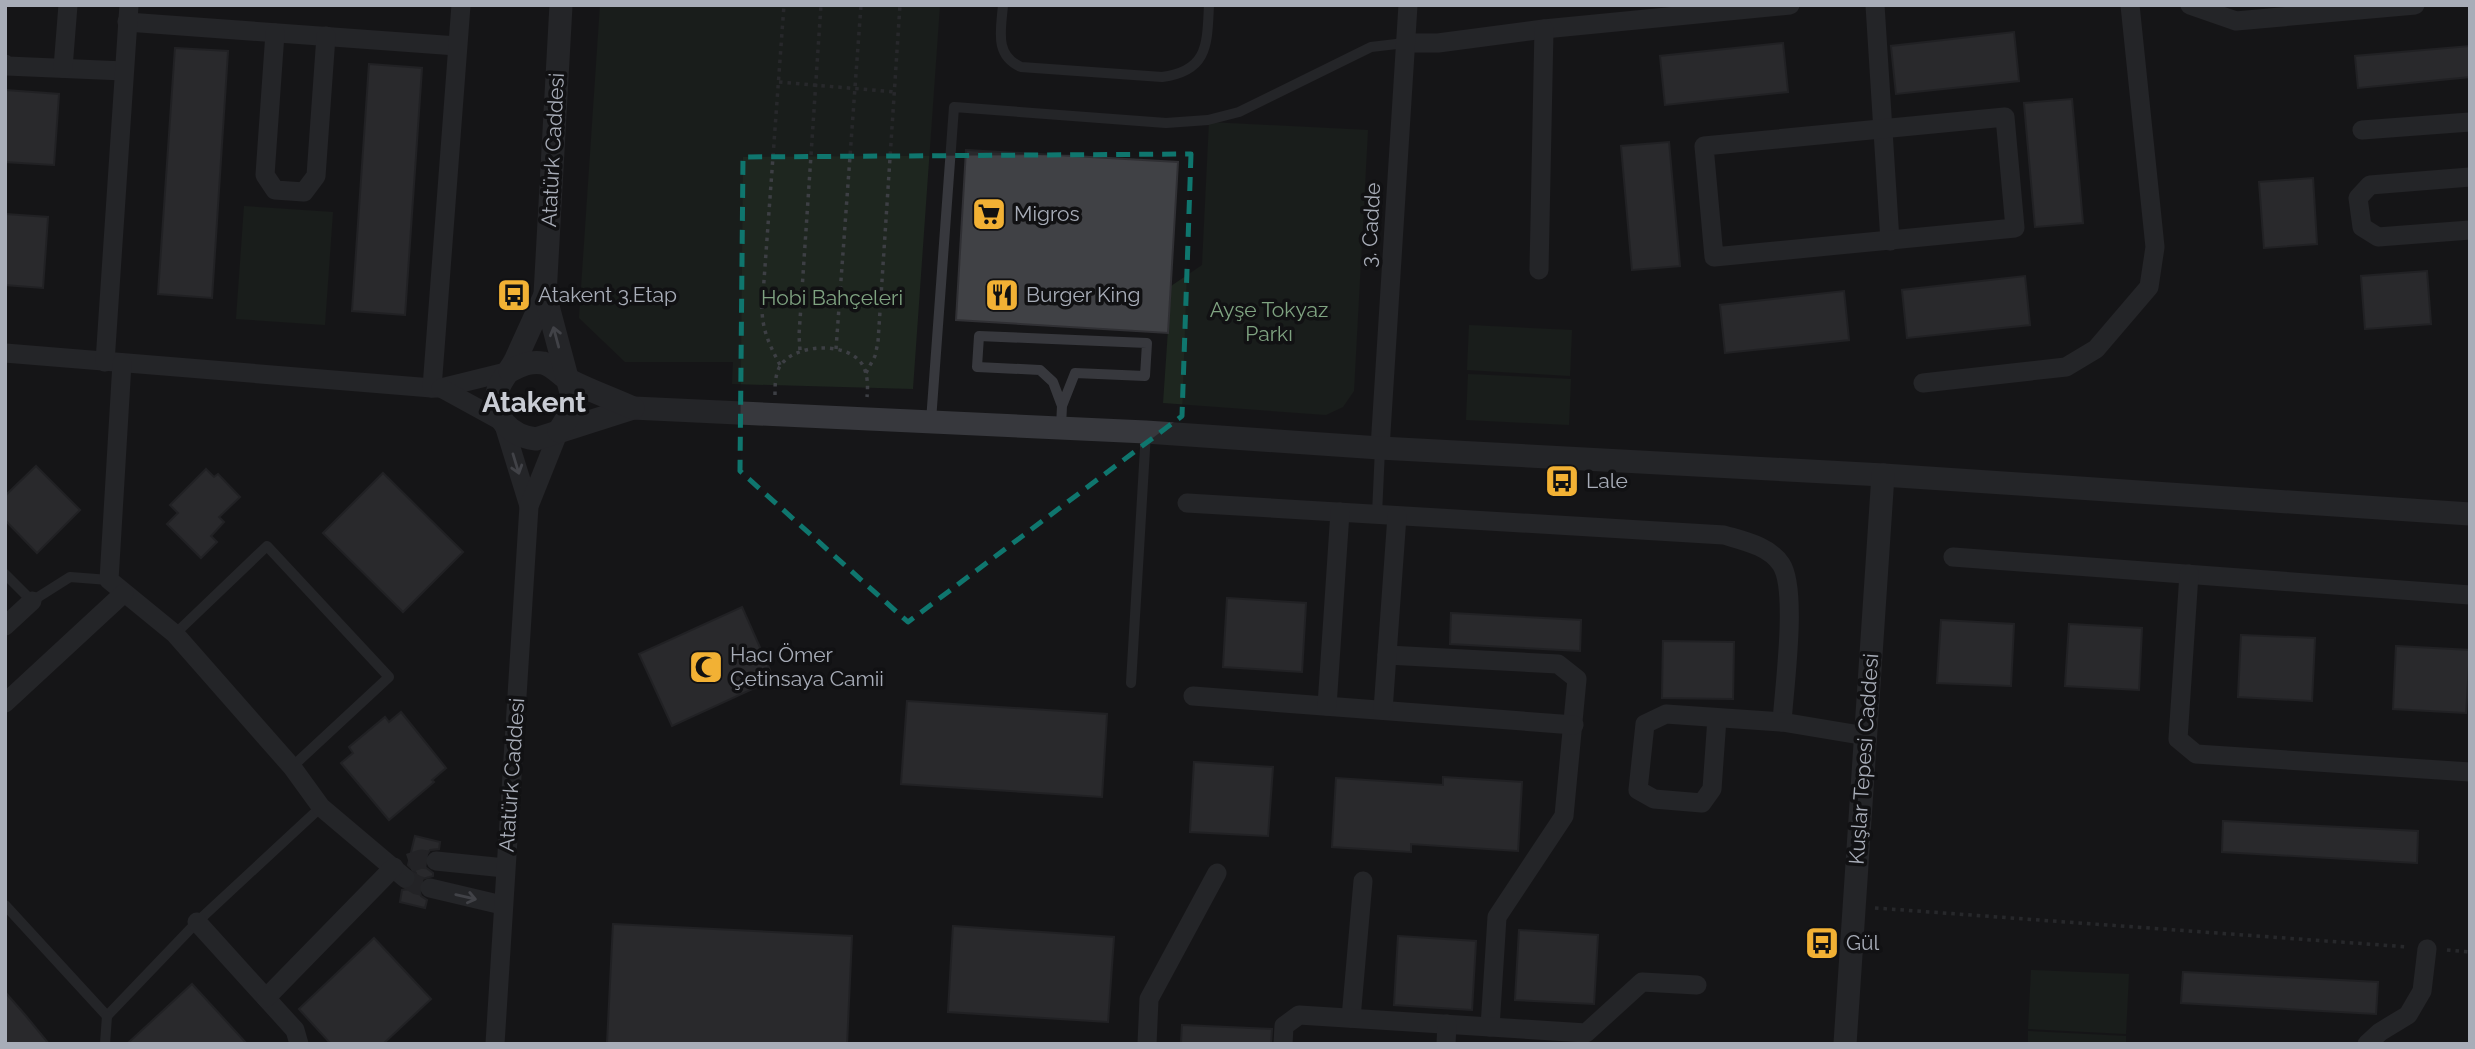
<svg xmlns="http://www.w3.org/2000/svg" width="2475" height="1049" font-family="Raleway,sans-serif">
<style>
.green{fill:#1e261f}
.building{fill:#404145;stroke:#303034;stroke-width:2}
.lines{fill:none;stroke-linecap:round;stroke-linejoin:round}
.minor-tunnel{stroke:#333438;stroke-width:19;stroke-dasharray:19 10;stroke-linecap:butt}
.path{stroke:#3d3f44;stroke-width:3.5;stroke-dasharray:3.5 5;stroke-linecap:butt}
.service{stroke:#37383d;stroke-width:10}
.minor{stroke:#37383d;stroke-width:19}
.tertiary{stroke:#37383d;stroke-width:23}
.oneway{stroke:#757881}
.marked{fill:none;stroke:#0f766e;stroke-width:5;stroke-dasharray:14 9;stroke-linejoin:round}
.labels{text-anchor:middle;stroke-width:7;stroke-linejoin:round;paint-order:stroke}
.street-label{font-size:21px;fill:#a8adb8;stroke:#111113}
.poi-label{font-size:21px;fill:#a8adb8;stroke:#111113;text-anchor:start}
.park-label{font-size:21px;fill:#7fa381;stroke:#111113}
.district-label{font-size:28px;font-weight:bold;fill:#c9ccd4;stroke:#111113}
</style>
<rect width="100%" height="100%" fill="#161618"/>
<g class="green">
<path d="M 600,5 L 940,5 L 913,389 L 732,384 L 733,362 L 625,362 L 579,318 Z"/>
<path d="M 1209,122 L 1368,130 L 1354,391 L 1343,407 L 1326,415 L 1163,403 L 1171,286 L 1202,265 Z"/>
<path d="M 244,206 L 333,212 L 325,325 L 236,319 Z"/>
<path d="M 1469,325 L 1572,330 L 1570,376 L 1467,370 Z"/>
<path d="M 1468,374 L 1571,379 L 1569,425 L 1466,420 Z"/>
<path d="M 2031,970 L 2129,974 L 2126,1034 L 2028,1029 Z"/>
<path d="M 2028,1031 L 2126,1036 L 2126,1044 L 2028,1044 Z"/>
</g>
<g class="building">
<path d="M 2014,32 L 2019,81 L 1896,94 L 1891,46 Z"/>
<path d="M 1783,43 L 1788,92 L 1665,105 L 1660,56 Z"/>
<path d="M 2470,46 L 2470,77 L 2358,88 L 2355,56 Z"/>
<path d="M 175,48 L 228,51 L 212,298 L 158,294 Z"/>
<path d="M 369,64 L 422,68 L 405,315 L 352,311 Z"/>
<path d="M 5,90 L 59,94 L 54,165 L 5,162 Z"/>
<path d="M 2072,99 L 2083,223 L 2035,227 L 2024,103 Z"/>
<path d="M 1669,142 L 1680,266 L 1632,270 L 1621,146 Z"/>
<path d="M 966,150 L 1178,162 L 1168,333 L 956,320 Z"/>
<path d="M 2313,178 L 2317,244 L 2264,248 L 2259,182 Z"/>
<path d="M 5,214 L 48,217 L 43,288 L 5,285 Z"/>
<path d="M 2427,271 L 2431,324 L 2365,329 L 2361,276 Z"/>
<path d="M 2025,276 L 2030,325 L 1907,338 L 1902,290 Z"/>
<path d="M 1844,291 L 1849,340 L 1725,353 L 1720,305 Z"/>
<path d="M 36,466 L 80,510 L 37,553 L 5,520 L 5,496 Z"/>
<path d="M 206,469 L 214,477 L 218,474 L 240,497 L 219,517 L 224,522 L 211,536 L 217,542 L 201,558 L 167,524 L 178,513 L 170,505 Z"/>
<path d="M 383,473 L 463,552 L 403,612 L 323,533 Z"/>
<path d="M 1227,598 L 1306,603 L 1302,672 L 1223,667 Z"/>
<path d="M 742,607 L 774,679 L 672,726 L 639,654 Z"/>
<path d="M 1451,613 L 1581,620 L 1580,651 L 1450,644 Z"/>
<path d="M 1941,620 L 2014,624 L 2011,686 L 1937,683 Z"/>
<path d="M 2069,624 L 2142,628 L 2139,690 L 2065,686 Z"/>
<path d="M 2241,635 L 2315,638 L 2312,701 L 2238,697 Z"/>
<path d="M 1663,641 L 1734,642 L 1733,699 L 1662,698 Z"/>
<path d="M 2396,646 L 2470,650 L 2466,713 L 2393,709 Z"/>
<path d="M 907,701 L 1107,714 L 1102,797 L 901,784 Z"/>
<path d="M 401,712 L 446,768 L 432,780 L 434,782 L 389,820 L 341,763 L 353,753 L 349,747 L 385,717 L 389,722 Z"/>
<path d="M 1194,762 L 1273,767 L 1268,836 L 1190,832 Z"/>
<path d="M 1443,777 L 1522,782 L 1518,851 L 1411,844 L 1411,852 L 1332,847 L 1336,778 L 1443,785 Z"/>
<path d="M 2223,821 L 2418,831 L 2417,863 L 2222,852 Z"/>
<path d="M 415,836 L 440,842 L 439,849 L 430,850 L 424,859 L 425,867 L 433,873 L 433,876 L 422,879 L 418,886 L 421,896 L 427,900 L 425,908 L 400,902 L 402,890 L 410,889 L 417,881 L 416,873 L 408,865 Z"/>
<path d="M 613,924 L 852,936 L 847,1044 L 607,1044 Z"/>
<path d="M 953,926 L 1114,937 L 1108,1022 L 948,1012 Z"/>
<path d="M 1519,930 L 1598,935 L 1594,1004 L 1515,1000 Z"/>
<path d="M 1398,936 L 1476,941 L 1472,1010 L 1394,1005 Z"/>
<path d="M 374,938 L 431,999 L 383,1044 L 331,1044 L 299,1009 Z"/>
<path d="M 2183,972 L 2378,982 L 2376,1014 L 2181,1003 Z"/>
<path d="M 192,984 L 247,1044 L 127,1044 Z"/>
<path d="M 5,992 L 26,1016 L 49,1044 L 5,1044 Z"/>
<path d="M 1182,1025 L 1272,1029 L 1271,1044 L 1181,1044 Z"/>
</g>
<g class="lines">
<g class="minor-tunnel">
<path d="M 409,863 L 421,859 L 436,861"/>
<path d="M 405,878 L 417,885 L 430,888"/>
</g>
<g class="path">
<path d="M 779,82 L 895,92"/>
<path d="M 836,349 L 861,5"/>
<path d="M 800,350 L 799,335 L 821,5"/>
<path d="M 780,365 C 770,346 762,330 762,308 L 784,5"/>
<path d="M 866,373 L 875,356 L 878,342 L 900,5"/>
<path d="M 775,395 C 775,386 775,376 779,368 C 792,343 847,341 862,364 C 868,374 868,386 867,397"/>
<path d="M 1875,908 L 2408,947"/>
<path d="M 2447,950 L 2470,952"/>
</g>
<g class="service">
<path d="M 1003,5 C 1001,30 994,55 1021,67 L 1162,77 C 1209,71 1207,43 1209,5"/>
<path d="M 931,421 L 954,107 L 1166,123 L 1208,120 L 1239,112 L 1371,47 L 1405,43"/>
<path d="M 1061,427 L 1062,406 L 1075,373 L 1145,376 L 1147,343 L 979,336 L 977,367 L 1040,370 L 1053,382 L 1062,406"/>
<path d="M 1377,514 L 1380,449"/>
<path d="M 5,574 L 32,601 L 70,577 L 109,580"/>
<path d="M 175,634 L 267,546 L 389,677 L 292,767"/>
<path d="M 1131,683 L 1146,432"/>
<path d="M 5,905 L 107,1016 L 197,922 L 321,807"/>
<path d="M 105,1044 L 107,1016"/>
</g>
<g class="minor">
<path d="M 1875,5 L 1890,241"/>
<path d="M 2190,5 L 2236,21 L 2415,5"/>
<path d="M 127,22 L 457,46"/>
<path d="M 275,33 L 265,175 L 275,190 L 304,192 L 316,176 L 326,36"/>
<path d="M 1405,43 L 1438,43 L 1544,29 L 1790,5"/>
<path d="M 5,64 L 7,66 L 124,71"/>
<path d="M 63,68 L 68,5"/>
<path d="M 2005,117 L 2015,228 L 1714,257 L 1704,146 Z"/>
<path d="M 2362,130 L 2470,122"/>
<path d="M 2470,177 L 2370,185 L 2358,198 L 2362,227 L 2378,237 L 2470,230"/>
<path d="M 1539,270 L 1544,29"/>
<path d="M 5,353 L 432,388 L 441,388 L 510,371"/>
<path d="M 105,362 L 129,5"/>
<path d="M 122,363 L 109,580 L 175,634 L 292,767 L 321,807 L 405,878"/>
<path d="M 1923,383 L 2066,367 L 2096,349 L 2149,287 L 2155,247 L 2130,5"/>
<path d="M 432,388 L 461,5"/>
<path d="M 441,388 L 503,422 L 529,506"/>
<path d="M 1380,448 L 1408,5"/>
<path d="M 1187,503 L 1724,535 C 1744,541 1769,546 1781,564 C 1798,589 1784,689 1782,722"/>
<path d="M 1953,557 L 2470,595"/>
<path d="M 2189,574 L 2178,739 L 2196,754 L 2470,772"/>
<path d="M 5,626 L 32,601"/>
<path d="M 1387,655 L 1558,664 L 1577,679 L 1564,816 L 1497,917 L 1490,1027"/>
<path d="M 1193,696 L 1574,725"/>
<path d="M 5,703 L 124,593"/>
<path d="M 1327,706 L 1340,512"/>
<path d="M 1383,710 L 1397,516"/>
<path d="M 1717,718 L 1712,789 L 1702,803 L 1654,799 L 1638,790 L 1645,724 L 1666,714 L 1782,722 L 1866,736"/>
<path d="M 436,861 L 505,868"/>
<path d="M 430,888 L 502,905"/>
<path d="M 197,922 L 295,1030 L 299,1044"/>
<path d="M 266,998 L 394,867"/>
<path d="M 1351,1018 L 1363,881"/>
<path d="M 495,1044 L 529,506 L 559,431"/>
<path d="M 1147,1044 L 1149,999 L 1217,873"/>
<path d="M 1283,1044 L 1284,1026 L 1299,1015 L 1586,1033 L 1642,982 L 1697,985"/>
<path d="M 1446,1044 L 1447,1024"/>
<path d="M 2367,1044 L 2380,1032 L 2408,1015 L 2422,991 L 2427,949"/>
</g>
<g class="tertiary">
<path d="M 545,295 C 535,317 525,339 515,361 C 510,371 501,379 498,390 C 490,417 511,436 536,439 L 633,408 L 1146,432 L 1380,448 L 1883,475 L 2470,514"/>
<path d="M 510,371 C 521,365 530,361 543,363 C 555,366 560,376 571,381 C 591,391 613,399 633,408"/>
<path d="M 559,431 L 571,412 L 573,400 L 545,295 L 561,5"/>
<path d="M 1845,1044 L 1883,475"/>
</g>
</g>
<defs><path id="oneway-shaft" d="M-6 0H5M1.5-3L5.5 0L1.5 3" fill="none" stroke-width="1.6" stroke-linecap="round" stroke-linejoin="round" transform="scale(1.75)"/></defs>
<g class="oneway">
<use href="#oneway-shaft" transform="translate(556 337) rotate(-105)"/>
<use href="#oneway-shaft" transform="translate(516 464) rotate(73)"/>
<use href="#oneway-shaft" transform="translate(466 897) rotate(13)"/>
</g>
<path d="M0 0H2475V1049H0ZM 1191,154 L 1182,416 L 908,622 L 740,471 L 743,157 Z" fill="#161618" fill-opacity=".55" fill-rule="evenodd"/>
<path class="marked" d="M 1191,154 L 1182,416 L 908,622 L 740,471 L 743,157 Z"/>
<defs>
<g id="supermarket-square" transform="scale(1.75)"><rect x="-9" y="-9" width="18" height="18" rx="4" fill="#f2b134" stroke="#111113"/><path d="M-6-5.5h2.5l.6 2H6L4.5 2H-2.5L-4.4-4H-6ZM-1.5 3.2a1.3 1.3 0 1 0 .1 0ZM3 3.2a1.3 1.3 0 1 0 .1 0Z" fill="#111"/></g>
<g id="bus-square" transform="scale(1.75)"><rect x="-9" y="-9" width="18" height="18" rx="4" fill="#f2b134" stroke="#111113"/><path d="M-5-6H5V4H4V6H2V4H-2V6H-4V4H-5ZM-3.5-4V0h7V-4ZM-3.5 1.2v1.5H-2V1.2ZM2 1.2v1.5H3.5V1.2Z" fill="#111"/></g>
<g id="restaurant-square" transform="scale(1.75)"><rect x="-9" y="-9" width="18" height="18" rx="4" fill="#f2b134" stroke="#111113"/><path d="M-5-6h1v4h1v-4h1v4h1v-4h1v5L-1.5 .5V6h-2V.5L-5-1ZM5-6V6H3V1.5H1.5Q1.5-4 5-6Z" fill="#111"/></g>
<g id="mosque-square" transform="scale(1.75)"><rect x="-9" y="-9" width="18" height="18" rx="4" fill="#f2b134" stroke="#111113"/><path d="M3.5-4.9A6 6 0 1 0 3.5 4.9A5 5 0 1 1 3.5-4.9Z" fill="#111"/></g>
</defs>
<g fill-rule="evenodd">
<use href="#supermarket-square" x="989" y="214"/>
<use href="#bus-square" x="514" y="295"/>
<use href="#restaurant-square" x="1002" y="295"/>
<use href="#bus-square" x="1562" y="481"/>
<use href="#mosque-square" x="706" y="667"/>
<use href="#bus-square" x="1822" y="943"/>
</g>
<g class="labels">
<g class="street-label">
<text transform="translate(553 150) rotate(-87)" y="7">Atatürk Caddesi</text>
<text transform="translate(1371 225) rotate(-87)" y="7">3. Cadde</text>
<text transform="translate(1864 759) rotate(-86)" y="7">Kuşlar Tepesi Caddesi</text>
<text transform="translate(512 775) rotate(-86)" y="7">Atatürk Caddesi</text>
</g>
<g class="poi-label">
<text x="1014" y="221">Migros</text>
<text x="538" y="302">Atakent 3.Etap</text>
<text x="1026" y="302">Burger King</text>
<text x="1586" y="488">Lale</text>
<text x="730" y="662">Hacı Ömer<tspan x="730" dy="24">Çetinsaya Camii</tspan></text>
<text x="1846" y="950">Gül</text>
</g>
<g class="park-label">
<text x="832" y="305">Hobi Bahçeleri</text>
<text x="1269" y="317">Ayşe Tokyaz<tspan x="1269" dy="24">Parkı</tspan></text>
</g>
<g class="district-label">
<text x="534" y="412">Atakent</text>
</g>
</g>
<rect width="2475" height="1049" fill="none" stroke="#a8adb8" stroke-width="14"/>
</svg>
